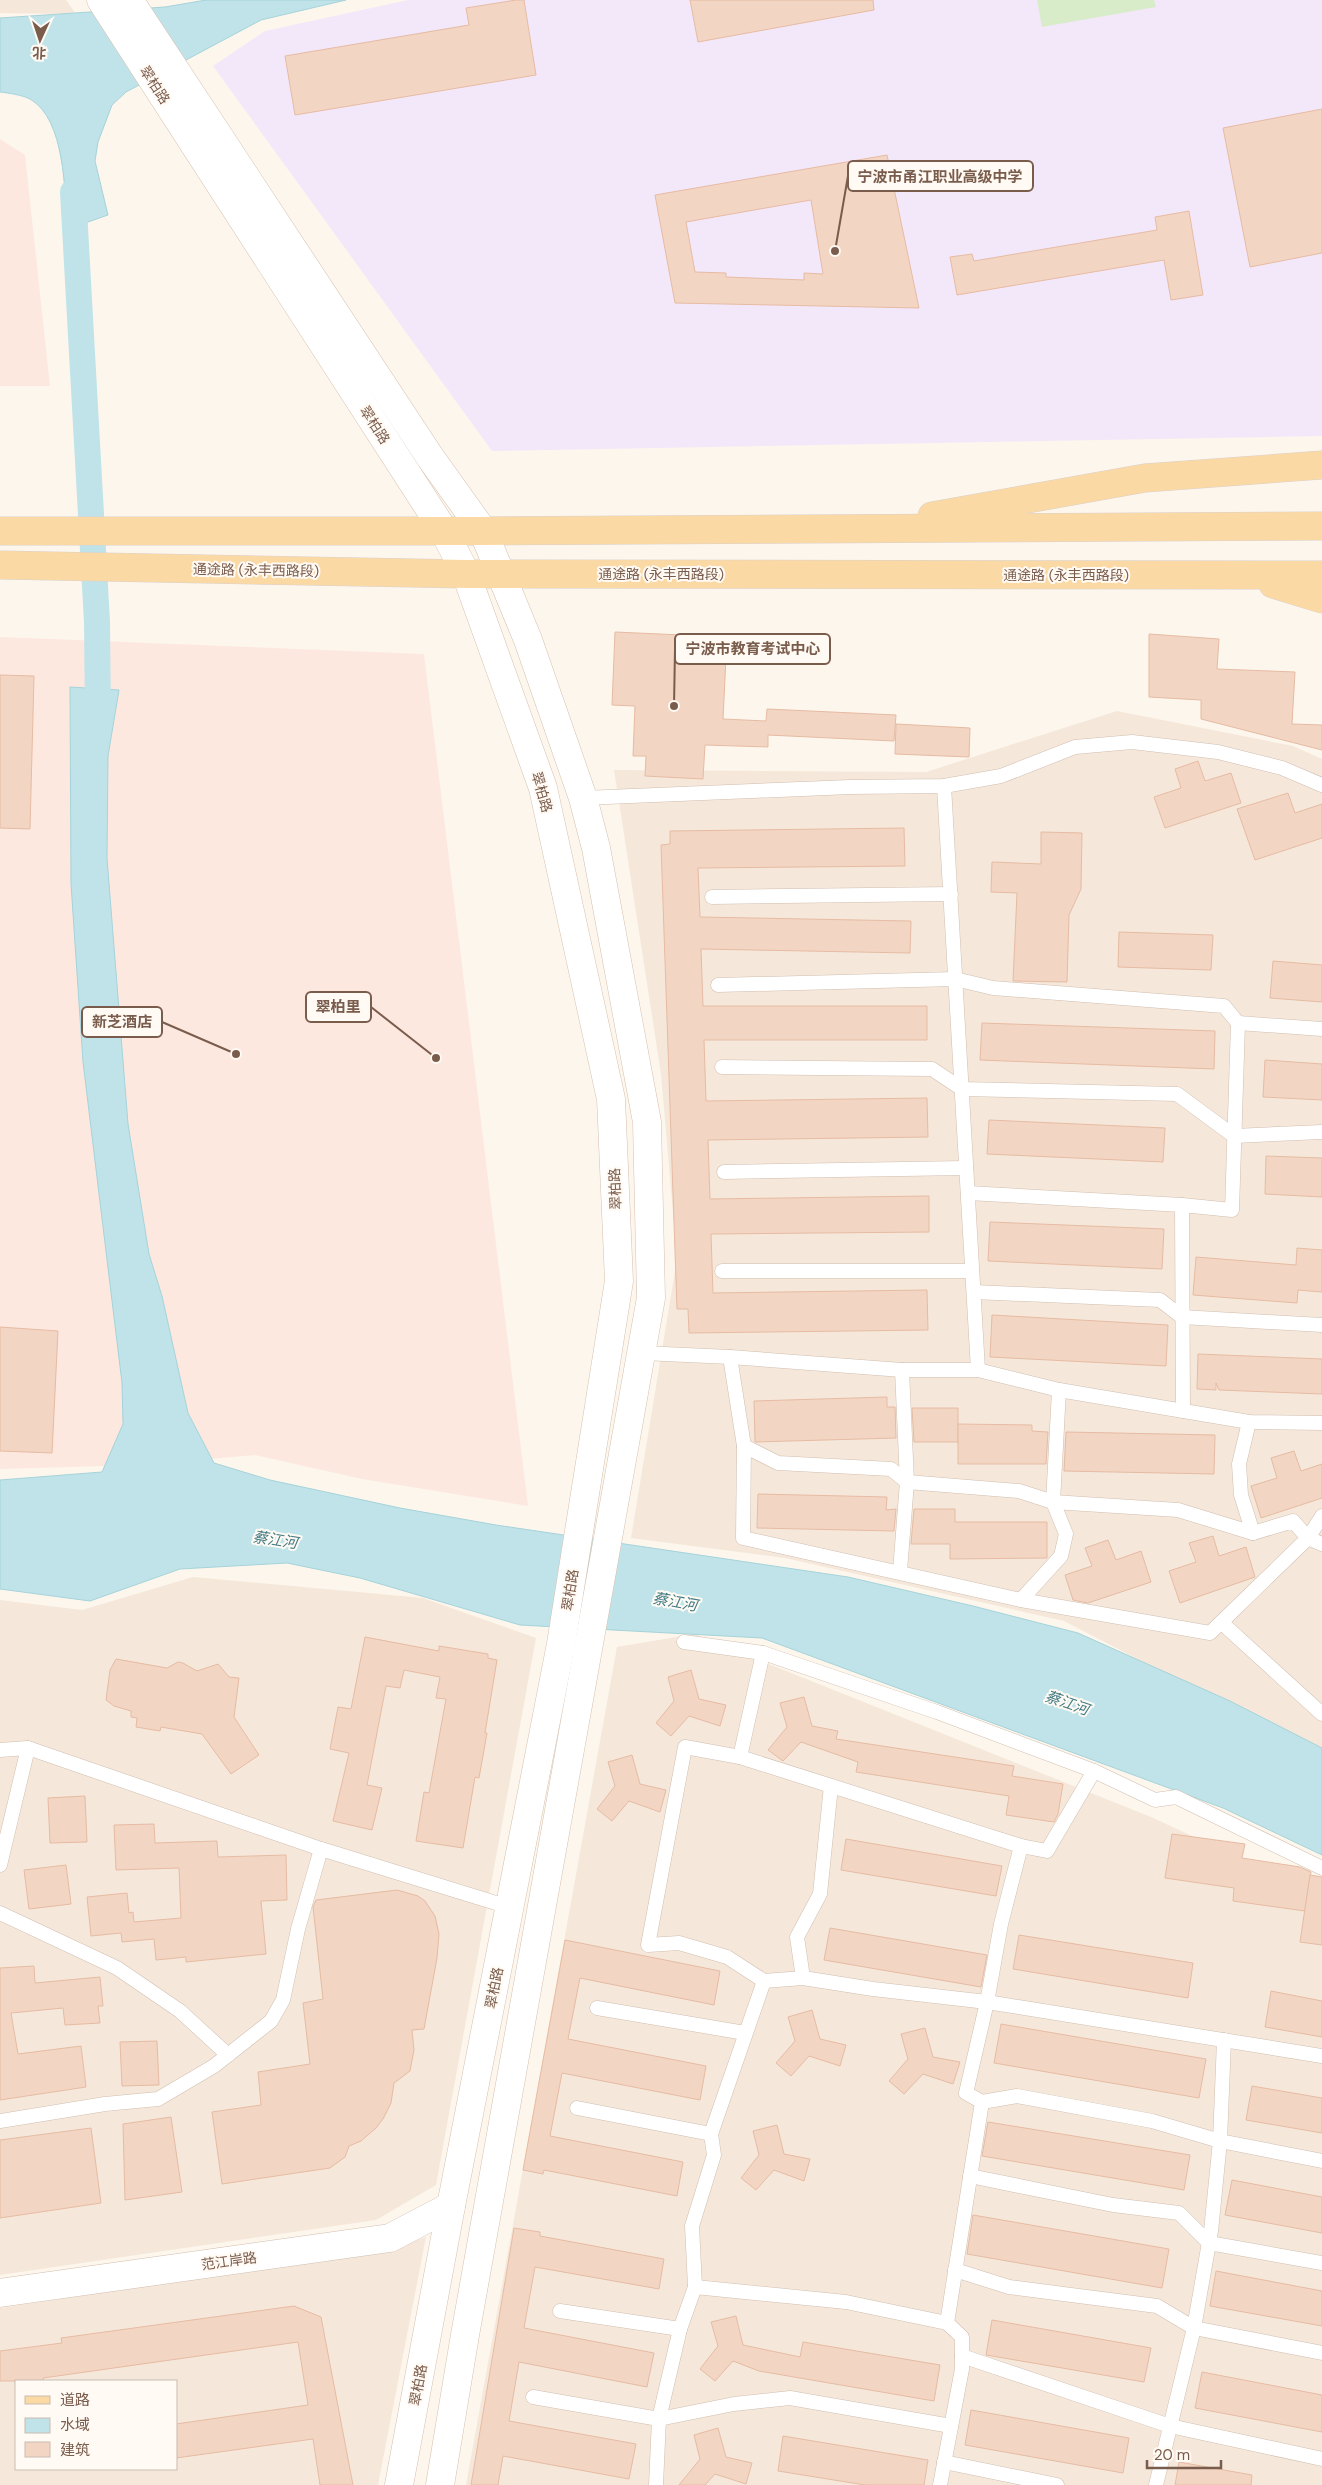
<svg xmlns="http://www.w3.org/2000/svg" width="1322" height="2485" font-family="'DM Sans','Noto Sans SC',sans-serif">
<style>
.residential{fill:#f5e8da;fill-rule:evenodd}
.commercial{fill:#fde8e0}
.education{fill:#f3e8fa}
.green{fill:#d8ecc9}
.water{fill:#bfe3e8;stroke:#a5d3da}
.lines{fill:none;stroke-linecap:round;stroke-linejoin:round}
.canal{stroke:#bfe3e8;stroke-width:26}
.building{fill:#f3d5c3;stroke:#e6bba3;fill-rule:evenodd}
.service-casing{stroke:#d1beb0;stroke-width:15}
.tertiary-casing{stroke:#d1beb0;stroke-width:29}
.secondary-casing{stroke:#d6c0b0;stroke-width:29}
.primary-casing{stroke:#dad1cd;stroke-width:29}
.service{stroke:#fff;stroke-width:14}
.tertiary{stroke:#fff;stroke-width:28}
.secondary{stroke:#fff;stroke-width:28}
.primary{stroke:#fbd9a5;stroke-width:28}
.labels{text-anchor:middle;stroke-width:4;stroke-linejoin:round;paint-order:stroke}
.street-label{font-size:14px;fill:#7a5c4d;stroke:#fffaf3}
.water-label{font-size:15px;font-style:italic;fill:#437c86;stroke:#fffaf3}
.leader{fill:none;stroke:#7a5c4d;stroke-width:2}
.callout-dot{fill:#7a5c4d;stroke:#fffaf3;stroke-width:2}
.callout{fill:#fffaf3;stroke:#7a5c4d;stroke-width:2}
.callout-label{font-size:15px;text-anchor:middle;font-weight:bold;fill:#7a5c4d}
</style>
<rect width="100%" height="100%" fill="#fdf6ec"/>
<g class="residential">
<path d="M 0,0 L 66,0 L 76,14 L 0,13 Z"/>
<path d="M 1117,711 L 1293,746 L 1322,759 L 1322,1750 L 1228,1706 L 1064,1621 L 785,1558 L 631,1538 L 677,1259 L 661,1074 L 614,770 L 926,772 Z"/>
<path d="M 193,1577 L 423,1598 L 536,1638 L 436,2185 L 376,2220 L 0,2275 L 0,1600 L 82,1610 Z"/>
<path d="M 694,1634 L 1151,1817 L 1322,1896 L 1322,2485 L 466,2485 L 617,1647 Z"/>
<path d="M 426,2237 L 378,2485 L 0,2485 L 0,2308 L 392,2249 ZM 16,2381 L 176,2381 L 176,2469 L 16,2469 Z"/>
</g>
<g class="commercial">
<path d="M 0,139 L 25,155 L 50,386 L 0,386 Z"/>
<path d="M 0,637 L 424,654 L 528,1506 L 362,1479 L 255,1455 L 140,1465 L 0,1469 Z"/>
</g>
<path class="education" d="M 408,0 L 1322,0 L 1322,436 L 492,451 L 213,66 L 265,31 Z"/>
<path class="green" d="M 1037,0 L 1154,0 L 1156,7 L 1042,27 Z"/>
<g class="water">
<path d="M 206,0 L 346,0 L 261,20 L 126,92 L 112,105 L 98,142 L 95,161 L 108,215 L 68,229 C 64,192 66,120 30,99 C 22,95 9,93 0,92 L 0,18 L 165,7 Z"/>
<path d="M 70,687 L 119,690 L 108,756 L 107,858 L 128,1124 L 149,1254 L 162,1296 L 188,1413 L 214,1463 L 270,1480 L 400,1508 L 496,1525 L 848,1577 L 973,1606 L 1078,1633 L 1230,1701 L 1322,1748 L 1322,1855 L 1223,1808 L 762,1638 L 520,1625 L 360,1578 L 287,1563 L 180,1569 L 90,1601 L 0,1589 L 0,1480 L 102,1472 L 123,1424 L 122,1383 L 83,1062 L 71,884 Z"/>
</g>
<g class="lines">
<path class="canal" d="M 73,192 L 97,622 L 98,725"/>
</g>
<g class="building">
<path d="M 516,0 L 524,0 L 536,75 L 295,115 L 285,56 L 469,25 L 466,8 Z"/>
<path d="M 690,0 L 873,0 L 874,10 L 698,42 Z"/>
<path d="M 1322,109 L 1322,253 L 1250,267 L 1223,128 Z"/>
<path d="M 887,155 L 919,308 L 675,303 L 655,195 ZM 811,200 L 823,274 L 804,273 L 804,280 L 726,277 L 726,273 L 695,272 L 686,222 Z"/>
<path d="M 1189,211 L 1203,295 L 1171,300 L 1164,260 L 957,295 L 950,257 L 972,254 L 974,261 L 1157,230 L 1155,217 Z"/>
<path d="M 615,632 L 727,637 L 723,719 L 766,721 L 767,709 L 896,715 L 894,741 L 768,735 L 768,747 L 705,745 L 703,779 L 645,776 L 646,756 L 633,756 L 635,706 L 612,705 Z"/>
<path d="M 1149,634 L 1219,639 L 1217,669 L 1295,672 L 1292,724 L 1322,725 L 1322,750 L 1201,719 L 1201,700 L 1149,697 Z"/>
<path d="M 0,675 L 34,676 L 30,829 L 0,828 Z"/>
<path d="M 896,724 L 970,728 L 969,757 L 895,754 Z"/>
<path d="M 1198,761 L 1205,781 L 1231,773 L 1241,803 L 1165,828 L 1154,797 L 1181,788 L 1175,769 Z"/>
<path d="M 1288,793 L 1295,813 L 1322,804 L 1322,838 L 1255,860 L 1237,809 Z"/>
<path d="M 904,828 L 905,866 L 698,868 L 700,917 L 911,921 L 910,953 L 701,949 L 703,1006 L 927,1006 L 927,1040 L 704,1040 L 706,1101 L 927,1098 L 928,1137 L 708,1140 L 710,1199 L 929,1196 L 929,1232 L 711,1234 L 713,1293 L 927,1290 L 928,1330 L 689,1333 L 688,1309 L 677,1309 L 661,845 L 670,844 L 670,831 Z"/>
<path d="M 1041,832 L 1082,833 L 1081,889 L 1069,915 L 1067,982 L 1013,981 L 1017,893 L 991,892 L 992,862 L 1041,864 Z"/>
<path d="M 1119,932 L 1213,935 L 1211,970 L 1118,967 Z"/>
<path d="M 1273,961 L 1322,965 L 1322,1002 L 1270,998 Z"/>
<path d="M 982,1023 L 1215,1031 L 1214,1069 L 980,1060 Z"/>
<path d="M 1265,1060 L 1322,1064 L 1322,1100 L 1263,1097 Z"/>
<path d="M 989,1120 L 1165,1128 L 1163,1162 L 987,1154 Z"/>
<path d="M 1266,1156 L 1322,1158 L 1322,1197 L 1265,1194 Z"/>
<path d="M 990,1222 L 1164,1229 L 1162,1269 L 988,1261 Z"/>
<path d="M 1297,1248 L 1322,1250 L 1322,1292 L 1298,1290 L 1297,1303 L 1193,1295 L 1196,1257 L 1296,1265 Z"/>
<path d="M 992,1315 L 1168,1325 L 1166,1366 L 990,1357 Z"/>
<path d="M 0,1327 L 58,1331 L 52,1453 L 0,1451 Z"/>
<path d="M 1198,1354 L 1322,1359 L 1322,1394 L 1219,1390 L 1216,1383 L 1216,1390 L 1197,1389 Z"/>
<path d="M 887,1397 L 887,1407 L 895,1407 L 896,1438 L 755,1442 L 754,1401 Z"/>
<path d="M 912,1408 L 958,1408 L 958,1442 L 914,1442 Z"/>
<path d="M 958,1424 L 1032,1425 L 1032,1431 L 1048,1432 L 1046,1464 L 958,1464 Z"/>
<path d="M 1066,1432 L 1215,1435 L 1214,1474 L 1064,1471 Z"/>
<path d="M 1294,1451 L 1301,1471 L 1322,1464 L 1322,1498 L 1261,1518 L 1251,1486 L 1277,1478 L 1271,1458 Z"/>
<path d="M 758,1494 L 887,1497 L 886,1510 L 896,1509 L 894,1531 L 757,1528 Z"/>
<path d="M 914,1509 L 955,1509 L 955,1522 L 1047,1522 L 1047,1558 L 950,1559 L 950,1544 L 911,1544 Z"/>
<path d="M 1213,1536 L 1219,1556 L 1246,1547 L 1255,1577 L 1180,1603 L 1169,1571 L 1196,1562 L 1189,1543 Z"/>
<path d="M 1108,1540 L 1116,1560 L 1141,1551 L 1151,1582 L 1088,1603 L 1073,1600 L 1065,1575 L 1092,1566 L 1085,1548 Z"/>
<path d="M 365,1637 L 439,1651 L 439,1646 L 488,1654 L 488,1658 L 497,1660 L 485,1733 L 487,1733 L 479,1778 L 475,1777 L 463,1848 L 416,1841 L 424,1792 L 429,1793 L 446,1699 L 436,1698 L 440,1677 L 404,1670 L 400,1688 L 386,1686 L 367,1785 L 382,1788 L 372,1830 L 333,1821 L 349,1753 L 330,1749 L 338,1707 L 351,1709 Z"/>
<path d="M 116,1659 L 167,1668 L 178,1662 L 183,1663 L 197,1671 L 218,1664 L 229,1677 L 239,1678 L 234,1717 L 259,1755 L 231,1774 L 202,1734 L 161,1727 L 160,1731 L 136,1727 L 137,1718 L 131,1717 L 131,1711 L 114,1706 L 106,1700 L 110,1670 Z"/>
<path d="M 691,1670 L 699,1699 L 726,1705 L 720,1726 L 689,1716 L 671,1736 L 656,1723 L 674,1701 L 668,1677 Z"/>
<path d="M 804,1697 L 812,1726 L 838,1731 L 836,1739 L 1014,1766 L 1012,1776 L 1063,1784 L 1058,1814 L 1054,1822 L 1006,1815 L 1009,1796 L 856,1772 L 858,1762 L 801,1742 L 783,1761 L 768,1750 L 787,1727 L 780,1703 Z"/>
<path d="M 632,1755 L 640,1784 L 666,1790 L 660,1812 L 629,1801 L 612,1821 L 597,1809 L 615,1786 L 608,1762 Z"/>
<path d="M 85,1796 L 87,1842 L 50,1843 L 48,1798 Z"/>
<path d="M 154,1824 L 155,1843 L 217,1841 L 218,1857 L 286,1855 L 287,1900 L 261,1901 L 266,1954 L 186,1962 L 186,1957 L 156,1960 L 154,1939 L 122,1942 L 121,1933 L 91,1936 L 87,1897 L 127,1893 L 129,1913 L 133,1912 L 134,1922 L 181,1918 L 179,1868 L 116,1870 L 114,1825 Z"/>
<path d="M 1172,1834 L 1245,1844 L 1242,1858 L 1300,1867 L 1311,1872 L 1305,1911 L 1233,1901 L 1234,1888 L 1165,1878 Z"/>
<path d="M 846,1839 L 1002,1866 L 996,1896 L 841,1870 Z"/>
<path d="M 66,1865 L 71,1904 L 29,1909 L 24,1870 Z"/>
<path d="M 1310,1875 L 1322,1877 L 1322,1945 L 1300,1942 Z"/>
<path d="M 397,1890 L 418,1896 L 425,1901 L 435,1916 L 439,1934 L 437,1958 L 424,2029 L 412,2030 L 414,2050 L 410,2071 L 394,2083 L 391,2103 L 383,2119 L 376,2128 L 361,2141 L 349,2146 L 345,2157 L 330,2168 L 222,2184 L 212,2112 L 261,2105 L 258,2072 L 310,2064 L 303,2003 L 323,1999 L 313,1907 L 316,1900 Z"/>
<path d="M 830,1928 L 987,1955 L 981,1987 L 824,1960 Z"/>
<path d="M 1019,1935 L 1193,1963 L 1188,1998 L 1013,1969 Z"/>
<path d="M 565,1940 L 720,1971 L 714,2005 L 580,1978 L 568,2039 L 706,2066 L 700,2100 L 562,2073 L 550,2136 L 683,2162 L 677,2196 L 544,2170 L 543,2174 L 523,2170 Z"/>
<path d="M 34,1966 L 35,1983 L 100,1977 L 103,2006 L 98,2006 L 100,2023 L 65,2025 L 63,2008 L 11,2013 L 18,2054 L 81,2046 L 86,2087 L 0,2100 L 0,1968 Z"/>
<path d="M 1271,1991 L 1322,2001 L 1322,2037 L 1265,2027 Z"/>
<path d="M 812,2010 L 820,2039 L 846,2045 L 840,2066 L 809,2056 L 791,2076 L 776,2063 L 795,2041 L 788,2017 Z"/>
<path d="M 1001,2024 L 1206,2059 L 1199,2098 L 994,2063 Z"/>
<path d="M 925,2028 L 933,2057 L 960,2062 L 953,2084 L 923,2074 L 904,2094 L 889,2081 L 908,2059 L 901,2034 Z"/>
<path d="M 157,2041 L 159,2085 L 122,2086 L 120,2042 Z"/>
<path d="M 1252,2086 L 1322,2098 L 1322,2133 L 1246,2120 Z"/>
<path d="M 171,2117 L 182,2192 L 125,2200 L 123,2124 Z"/>
<path d="M 988,2122 L 1190,2155 L 1184,2190 L 982,2156 Z"/>
<path d="M 777,2125 L 784,2154 L 810,2159 L 804,2181 L 774,2170 L 756,2190 L 741,2178 L 759,2155 L 753,2131 Z"/>
<path d="M 91,2128 L 101,2203 L 0,2218 L 0,2140 Z"/>
<path d="M 1232,2180 L 1322,2197 L 1322,2233 L 1225,2215 Z"/>
<path d="M 973,2215 L 1169,2249 L 1162,2288 L 967,2254 Z"/>
<path d="M 514,2228 L 540,2232 L 540,2236 L 664,2259 L 659,2289 L 535,2267 L 524,2328 L 654,2353 L 647,2387 L 519,2362 L 509,2421 L 636,2444 L 629,2479 L 503,2456 L 498,2485 L 471,2485 Z"/>
<path d="M 1216,2271 L 1322,2291 L 1322,2326 L 1210,2306 Z"/>
<path d="M 294,2306 L 321,2317 L 353,2485 L 320,2485 L 313,2439 L 176,2458 L 176,2424 L 308,2405 L 298,2342 L 43,2378 L 44,2381 L 0,2381 L 0,2351 L 62,2343 L 61,2338 Z"/>
<path d="M 736,2316 L 743,2345 L 800,2357 L 803,2342 L 940,2365 L 934,2401 L 759,2371 L 733,2361 L 715,2381 L 700,2369 L 718,2346 L 711,2322 Z"/>
<path d="M 992,2320 L 1151,2348 L 1144,2382 L 986,2355 Z"/>
<path d="M 1202,2372 L 1322,2395 L 1322,2432 L 1195,2408 Z"/>
<path d="M 971,2410 L 1129,2438 L 1123,2473 L 965,2445 Z"/>
<path d="M 718,2428 L 726,2457 L 752,2463 L 746,2484 L 715,2474 L 705,2485 L 679,2485 L 700,2459 L 694,2435 Z"/>
<path d="M 783,2436 L 928,2460 L 924,2485 L 865,2485 L 778,2471 Z"/>
<path d="M 1179,2462 L 1252,2475 L 1251,2485 L 1175,2485 Z"/>
</g>
<g class="lines">
<g class="service-casing">
<g id="service">
<path d="M 944,786 L 978,1370"/>
<path d="M 583,798 L 850,787 L 944,786 L 1001,776 L 1075,747 L 1132,742 L 1218,752 L 1282,768 L 1322,785"/>
<path d="M 712,897 L 951,894"/>
<path d="M 718,985 L 955,979 L 993,988 L 1224,1006 L 1238,1023 L 1232,1210 L 1182,1205 L 1183,1411"/>
<path d="M 1238,1023 L 1322,1029"/>
<path d="M 722,1067 L 932,1069 L 962,1089 L 1177,1094 L 1234,1136 L 1322,1132"/>
<path d="M 724,1172 L 966,1168"/>
<path d="M 968,1193 L 1182,1205"/>
<path d="M 722,1271 L 972,1271"/>
<path d="M 974,1292 L 1160,1300 L 1182,1317 L 1322,1325"/>
<path d="M 642,1353 L 730,1357 L 744,1446 L 743,1538 L 1021,1600 L 1210,1633 L 1308,1538 L 1322,1516"/>
<path d="M 730,1357 L 902,1370 L 978,1370 L 1059,1390 L 1249,1422 L 1322,1423"/>
<path d="M 1249,1422 L 1239,1464 L 1241,1495 L 1253,1533"/>
<path d="M 744,1446 L 778,1463 L 891,1469 L 907,1482 L 1019,1491 L 1053,1502 L 1178,1510 L 1253,1533 L 1293,1521 L 1308,1538 L 1322,1544"/>
<path d="M 900,1571 L 907,1482 L 902,1370"/>
<path d="M 1021,1600 L 1061,1556 L 1066,1534 L 1053,1502 L 1059,1390"/>
<path d="M 1222,1623 L 1322,1714"/>
<path d="M 684,1642 L 763,1653 L 937,1712 L 1094,1771 L 1155,1800 L 1176,1797 L 1322,1868"/>
<path d="M 763,1653 L 740,1757 L 1021,1846"/>
<path d="M 0,1750 L 28,1748 L 321,1849 L 509,1907"/>
<path d="M 740,1757 L 685,1747 L 648,1945 L 679,1943 L 727,1957 L 764,1981"/>
<path d="M 0,1865 L 28,1748"/>
<path d="M 0,1913 L 117,1968 L 180,2011 L 228,2055"/>
<path d="M 803,1978 L 797,1937 L 820,1894 L 831,1786"/>
<path d="M 597,2008 L 745,2033"/>
<path d="M 982,2102 L 1017,2096 L 1152,2121 L 1220,2141 L 1322,2161"/>
<path d="M 577,2108 L 711,2134"/>
<path d="M 0,2121 L 105,2104 L 158,2099 L 214,2066 L 271,2021 L 283,2000 L 298,1929 L 321,1849"/>
<path d="M 970,2176 L 1113,2205 L 1179,2213 L 1209,2243 L 1322,2263"/>
<path d="M 955,2270 L 1009,2287 L 1157,2306 L 1194,2328 L 1322,2353"/>
<path d="M 695,2287 L 846,2302 L 947,2323"/>
<path d="M 560,2311 L 680,2329"/>
<path d="M 962,2356 L 1170,2426 L 1322,2459"/>
<path d="M 533,2397 L 659,2419 L 734,2404 L 790,2398 L 951,2426"/>
<path d="M 944,2462 L 1057,2485"/>
<path d="M 656,2485 L 659,2419 L 680,2329 L 695,2287 L 692,2226 L 714,2155 L 711,2134 L 764,1981 L 803,1978 L 873,1989 L 987,2002 L 1322,2056"/>
<path d="M 940,2485 L 962,2369 L 962,2337 L 947,2323 L 982,2102 L 966,2093 L 987,2002 L 1001,1924 L 1021,1846 L 1047,1851 L 1094,1771"/>
<path d="M 1156,2485 L 1194,2328 L 1211,2231 L 1220,2141 L 1224,2040"/>
</g>
</g>
<g class="tertiary-casing">
<path id="tertiary" d="M 0,2293 L 390,2238 L 451,2206"/>
</g>
<g class="secondary-casing">
<g id="secondary">
<path d="M 101,0 L 444,531 L 466,574 L 543,788 L 611,1099 L 619,1281 L 561,1644 L 451,2206 L 399,2485"/>
<path d="M 129,0 L 430,457 L 483,531 L 528,640 L 583,798 L 596,848 L 647,1122 L 651,1298 L 465,2335 L 440,2485"/>
</g>
</g>
<g class="primary-casing">
<g id="primary">
<path d="M 932,516 L 1145,478 L 1322,465"/>
<path d="M 0,531 L 483,531 L 1322,526"/>
<path d="M 0,565 L 466,574 L 1322,575"/>
<path d="M 1273,584 L 1322,599"/>
</g>
</g>
<use href="#service" class="service"/>
<use href="#tertiary" class="tertiary"/>
<use href="#secondary" class="secondary"/>
<use href="#primary" class="primary"/>
</g>
<g class="labels">
<g class="street-label">
<text transform="translate(155 85) rotate(57)" y="5">翠柏路</text>
<text transform="translate(375 425) rotate(57)" y="5">翠柏路</text>
<text transform="translate(256 570) rotate(1)" y="5">通途路 (永丰西路段)</text>
<text x="661" y="579">通途路 (永丰西路段)</text>
<text x="1066" y="580">通途路 (永丰西路段)</text>
<text transform="translate(542 792) rotate(74)" y="5">翠柏路</text>
<text transform="translate(615 1189) rotate(-92)" y="5">翠柏路</text>
<text transform="translate(570 1590) rotate(-81)" y="5">翠柏路</text>
<text transform="translate(494 1988) rotate(-79)" y="5">翠柏路</text>
<text transform="translate(229 2261) rotate(-8)" y="5">范江岸路</text>
<text transform="translate(418 2385) rotate(-80)" y="5">翠柏路</text>
</g>
<g class="water-label">
<text transform="translate(275 1540) rotate(9)" y="5">蔡江河</text>
<text transform="translate(675 1602) rotate(10)" y="5">蔡江河</text>
<text transform="translate(1067 1703) rotate(19)" y="5">蔡江河</text>
</g>
</g>
<path class="leader" d="M835 251L848 176M674 706L675 649M436 1058L371 1007M236 1054L162 1022"/>
<g class="callout-dot">
<circle cx="835" cy="251" r="5"/>
<circle cx="674" cy="706" r="5"/>
<circle cx="436" cy="1058" r="5"/>
<circle cx="236" cy="1054" r="5"/>
</g>
<g class="callout">
<rect x="848" y="161" width="185" height="30" rx="5"/>
<rect x="675" y="634" width="155" height="30" rx="5"/>
<rect x="306" y="992" width="65" height="30" rx="5"/>
<rect x="82" y="1007" width="80" height="30" rx="5"/>
</g>
<g class="callout-label">
<text x="940" y="182">宁波市甬江职业高级中学</text>
<text x="753" y="654">宁波市教育考试中心</text>
<text x="338" y="1012">翠柏里</text>
<text x="122" y="1027">新芝酒店</text>
</g>
<rect x="15" y="2380" width="162" height="90" fill="#fffaf3" stroke="#cabbb1"/>
<rect x="25" y="2396" width="25" height="8" fill="#fbd9a5" stroke="#cabbb1"/>
<text x="60" y="2405" font-size="15" fill="#7a5c4d">道路</text>
<rect x="25" y="2418" width="25" height="15" fill="#bfe3e8" stroke="#cabbb1"/>
<text x="60" y="2430" font-size="15" fill="#7a5c4d">水域</text>
<rect x="25" y="2442" width="25" height="15" fill="#f3d5c3" stroke="#cabbb1"/>
<text x="60" y="2455" font-size="15" fill="#7a5c4d">建筑</text>
<g transform="translate(40 40) rotate(183)" stroke="#fffaf3" stroke-width="4" paint-order="stroke">
<path d="M0-4L9 19L0 12L-9 19Z" fill="#7a5c4d"/>
<text y="-8" font-size="14" font-weight="bold" text-anchor="middle" fill="#7a5c4d">北</text>
</g>
<path d="M1147 2460v8h74v-8" fill="none" stroke="#7a5c4d" stroke-width="2.5"/>
<text x="1154" y="2460" font-size="15" fill="#7a5c4d" stroke="#fffaf3" stroke-width="4" paint-order="stroke">20 m</text>
</svg>
